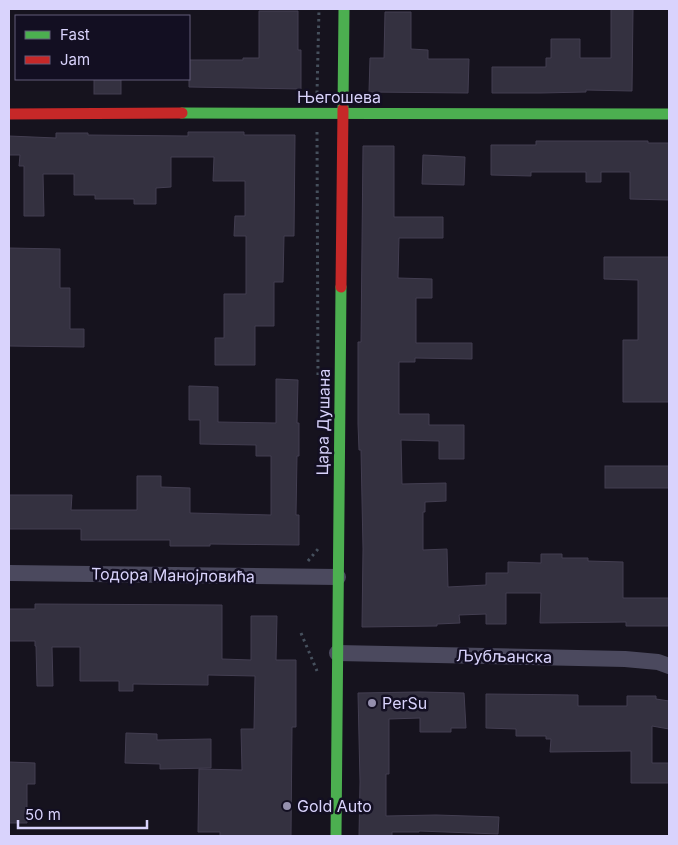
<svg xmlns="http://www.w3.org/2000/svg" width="678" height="845" font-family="Inter,sans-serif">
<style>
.building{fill:#343140;stroke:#433e51}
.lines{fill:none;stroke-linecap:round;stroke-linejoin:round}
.path{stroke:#46505d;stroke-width:3;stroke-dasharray:2.5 4;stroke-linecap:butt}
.street{stroke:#4b495e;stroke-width:16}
.fast{stroke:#4caf50;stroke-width:11}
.jam{stroke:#c62828;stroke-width:11}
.poi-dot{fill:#9590ae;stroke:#130f22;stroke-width:2}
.labels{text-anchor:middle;stroke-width:5;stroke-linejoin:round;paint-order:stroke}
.street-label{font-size:16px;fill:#d9d3fc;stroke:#130f22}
.poi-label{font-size:16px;fill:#d9d3fc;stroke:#130f22;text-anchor:start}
</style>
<rect width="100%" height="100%" fill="#16131e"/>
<g class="building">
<path d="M 611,9 L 633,9 L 632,91 L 586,90 L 586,92 L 541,93 L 492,93 L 492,67 L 546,67 L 546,58 L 551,58 L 551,39 L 580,39 L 580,58 L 611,58 Z"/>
<path d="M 259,11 L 298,11 L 298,50 L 301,50 L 301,89 L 189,87 L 189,60 L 243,60 L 243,58 L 259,58 Z"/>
<path d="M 385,12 L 411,12 L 411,49 L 428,50 L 428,59 L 469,59 L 468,93 L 369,92 L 370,58 L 384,58 Z"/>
<rect x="94" y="79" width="27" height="15"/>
<path d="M 188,132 L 244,132 L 244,135 L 295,135 L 294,236 L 284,236 L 283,282 L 274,282 L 274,326 L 255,326 L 255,365 L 215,365 L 215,338 L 224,338 L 224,294 L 246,294 L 246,236 L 234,236 L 235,216 L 245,216 L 245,181 L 213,181 L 214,157 L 171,157 L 171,187 L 156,188 L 156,204 L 134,204 L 134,199 L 95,199 L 95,195 L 74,195 L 74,174 L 43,174 L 44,216 L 24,216 L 24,166 L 19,166 L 20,155 L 9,155 L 9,136 L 56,138 L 56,133 L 88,133 L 88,135 L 188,136 Z"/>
<path d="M 536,141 L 648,141 L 648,143 L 669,143 L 669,200 L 630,199 L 630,172 L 601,172 L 601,182 L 586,182 L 586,172 L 531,172 L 531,176 L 491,175 L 491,145 L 536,145 Z"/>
<path d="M 363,146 L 394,146 L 394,217 L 443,217 L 443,238 L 399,238 L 398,278 L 432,279 L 432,298 L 416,298 L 416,343 L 472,343 L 472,359 L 415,358 L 415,362 L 399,362 L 399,414 L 429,414 L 429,425 L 464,425 L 464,459 L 439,459 L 439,441 L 401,440 L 402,484 L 446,483 L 446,501 L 425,502 L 425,512 L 423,512 L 423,550 L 447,549 L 448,587 L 486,585 L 486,573 L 508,573 L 508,562 L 541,563 L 541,554 L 562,554 L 562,558 L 588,558 L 588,561 L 623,562 L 623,598 L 669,598 L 669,626 L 626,626 L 626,622 L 540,623 L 541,593 L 506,593 L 506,624 L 486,624 L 486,614 L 459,615 L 460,623 L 437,624 L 437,626 L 362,627 L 363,549 L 361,450 L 359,450 L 358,424 L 358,342 L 361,342 Z"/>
<path d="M 423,155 L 465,157 L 464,185 L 422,184 Z"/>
<path d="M 9,248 L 60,249 L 60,288 L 70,288 L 70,329 L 84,329 L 84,347 L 9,346 Z"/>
<path d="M 604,257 L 669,257 L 669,402 L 623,402 L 623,340 L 638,340 L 638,280 L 604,279 Z"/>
<path d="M 276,379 L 298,380 L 297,423 L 299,423 L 299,456 L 297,456 L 296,515 L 299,515 L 299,545 L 210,544 L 210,546 L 170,546 L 170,540 L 81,540 L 81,529 L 9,529 L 9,495 L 72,495 L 71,510 L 137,510 L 137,476 L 161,476 L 161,487 L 190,488 L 190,513 L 271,515 L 271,456 L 256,456 L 256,445 L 200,444 L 200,420 L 189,420 L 189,386 L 218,387 L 218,422 L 276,423 Z"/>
<rect x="605" y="466" width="64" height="22"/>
<path d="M 35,604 L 222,605 L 222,659 L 251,660 L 251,616 L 277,616 L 276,660 L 296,660 L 296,727 L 292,727 L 291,836 L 220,836 L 220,832 L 198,832 L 199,769 L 242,770 L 241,729 L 254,729 L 255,676 L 208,675 L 208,685 L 133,684 L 133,691 L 119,691 L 119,681 L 80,681 L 80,647 L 52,647 L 53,686 L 37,686 L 36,646 L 35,646 L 35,641 L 9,641 L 9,609 L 35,609 Z"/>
<path d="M 420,692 L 464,693 L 466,728 L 451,728 L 451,732 L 420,732 L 420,718 L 389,719 L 389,774 L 386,774 L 386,816 L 436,815 L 499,817 L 498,834 L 419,831 L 419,832 L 392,832 L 392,836 L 359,836 L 360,782 L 358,693 Z"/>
<path d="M 486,694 L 578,695 L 578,706 L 627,706 L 627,696 L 656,696 L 656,699 L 669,701 L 669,729 L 652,726 L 652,763 L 669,763 L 669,783 L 631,783 L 631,751 L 550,752 L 551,739 L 546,739 L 546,736 L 516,736 L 516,729 L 486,728 Z"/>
<path d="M 126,733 L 157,734 L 157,740 L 211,739 L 211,768 L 160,769 L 160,764 L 125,763 Z"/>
<path d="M 9,762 L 35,763 L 35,784 L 27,784 L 27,823 L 9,823 Z"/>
</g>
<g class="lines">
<g class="path">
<path d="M 317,93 L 319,9"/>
<path d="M 317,132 L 318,378"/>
<path d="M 308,561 L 318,549"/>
<path d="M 301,633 L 317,671"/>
</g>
<g class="street">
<path d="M 9,573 L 338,577"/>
<path d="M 337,653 L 625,659 L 658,662 L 669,666"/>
</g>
<g class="fast">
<path d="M 343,109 L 344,9"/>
<path d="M 182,113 L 669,114"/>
<path d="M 336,836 L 341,287"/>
</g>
<g class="jam">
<path d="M 9,114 L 182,113"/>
<path d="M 341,287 L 343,109"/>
</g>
</g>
<g class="poi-dot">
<circle cx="372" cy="703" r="5"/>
<circle cx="287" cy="806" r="5"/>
</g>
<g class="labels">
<g class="street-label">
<text x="339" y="103">Његошева</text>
<text transform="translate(323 422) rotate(-89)" y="6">Цара Душана</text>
<text transform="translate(173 575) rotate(1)" y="6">Тодора Манојловића</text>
<text transform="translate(504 656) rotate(1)" y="6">Љубљанска</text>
</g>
<g class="poi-label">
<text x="382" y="709">PerSu</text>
<text x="297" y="812">Gold Auto</text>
</g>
</g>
<rect width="678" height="845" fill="none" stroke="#d9d3fc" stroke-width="20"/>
<rect x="15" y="15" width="175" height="65" fill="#130f22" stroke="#625d79"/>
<rect x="25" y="31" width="25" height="8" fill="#4caf50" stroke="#625d79"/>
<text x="60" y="40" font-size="15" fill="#d9d3fc">Fast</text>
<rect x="25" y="56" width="25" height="8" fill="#c62828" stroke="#625d79"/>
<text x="60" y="65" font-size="15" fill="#d9d3fc">Jam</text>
<path d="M18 820v8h129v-8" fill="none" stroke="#d9d3fc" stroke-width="2.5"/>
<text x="25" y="820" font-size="15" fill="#d9d3fc" stroke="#130f22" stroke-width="4" paint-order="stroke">50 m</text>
</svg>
